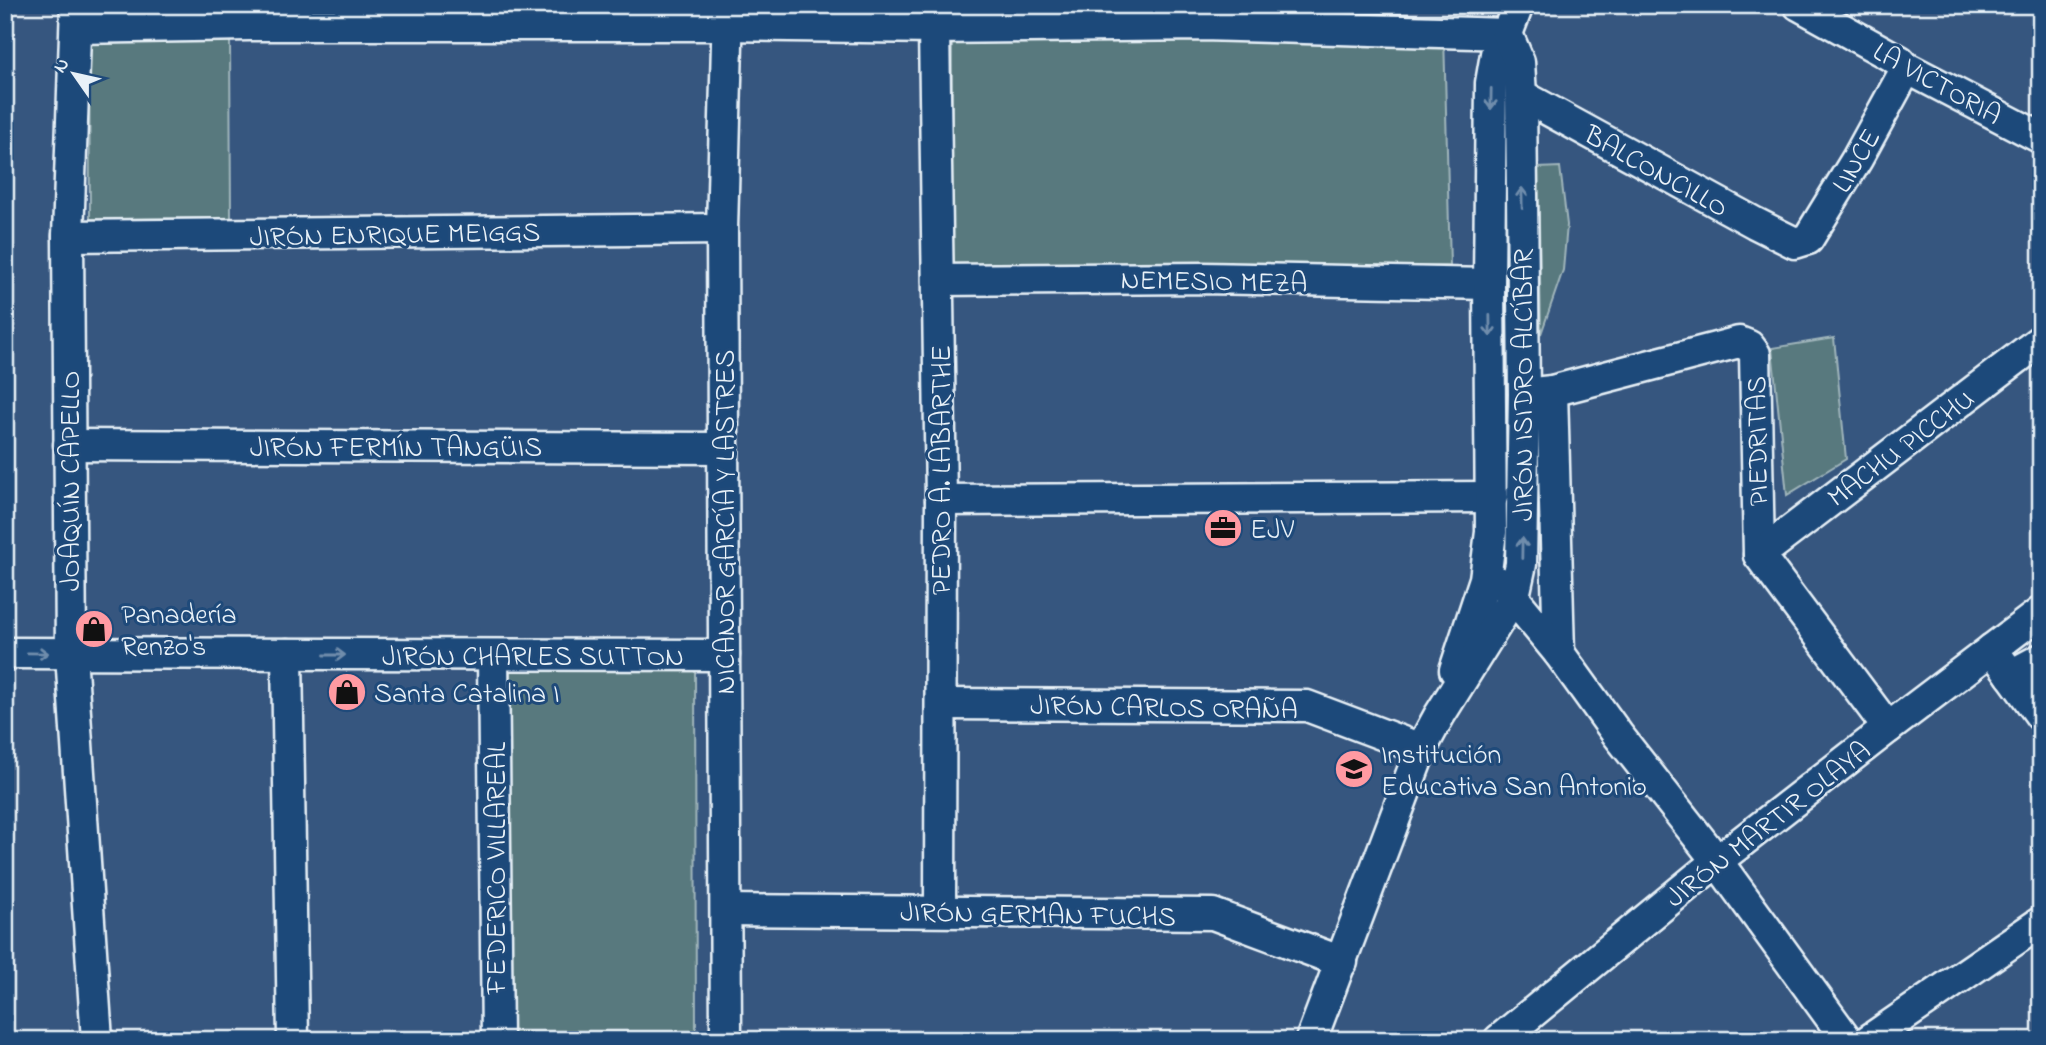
<svg xmlns="http://www.w3.org/2000/svg" width="2046" height="1045" font-family="'Indie Flower',sans-serif">
<style>
.green{fill:#58797e;stroke:#a0b5bb;stroke-width:2}
.lines{fill:none;stroke-linecap:round;stroke-linejoin:round}
.street-casing{stroke:#e8f1f8;stroke-width:35}
.street{stroke:#1f4a7a;stroke-width:30}
.oneway{stroke:#6f8dac}
.labels{text-anchor:middle;stroke-width:6;stroke-linejoin:round;paint-order:stroke}
.street-label{font-size:28px;fill:#e8f1f8;stroke:#1f4a7a}
.poi-label{font-size:28px;fill:#e8f1f8;stroke:#1f4a7a;text-anchor:start}
</style>
<rect width="100%" height="100%" fill="#36567f"/>
<filter id="ink" filterUnits="userSpaceOnUse"><feTurbulence type="fractalNoise" baseFrequency=".0143" numOctaves="2"/><feDisplacementMap in="SourceGraphic" scale="14" xChannelSelector="R" yChannelSelector="G"/><feConvolveMatrix kernelMatrix="1 2 1 2 8 2 1 2 1" color-interpolation-filters="sRGB"/></filter>
<g filter="url(#ink)">
<g class="green">
<path d="M 1444,34 L 1450,266 L 951,269 L 952,36 Z"/>
<path d="M 230,38 L 231,218 L 90,219 L 89,39 Z"/>
<path d="M 1508,69 L 1511,561 L 1509,569 L 1501,570 L 1503,555 L 1502,71 Z"/>
<path d="M 1560,167 L 1567,225 L 1563,270 L 1541,334 L 1538,168 Z"/>
<path d="M 1834,338 L 1846,459 L 1787,495 L 1772,348 Z"/>
<path d="M 695,664 L 696,1040 L 508,1040 L 510,666 Z"/>
</g>
<g class="lines">
<g class="street-casing">
<g id="street">
<path d="M 76,5 L 68,236 L 71,654 L 97,1040"/>
<path d="M 1799,5 L 1900,61 L 1905,67 L 2041,138"/>
<path d="M 76,28 L 249,25 L 728,25 L 934,28 L 1203,25 L 1507,34"/>
<path d="M 934,28 L 941,500 L 940,911"/>
<path d="M 1521,95 L 1755,223 L 1795,243 L 1808,239 L 1857,159 L 1903,75 L 1905,67"/>
<path d="M 68,236 L 722,229"/>
<path d="M 938,280 L 1203,278 L 1489,284"/>
<path d="M 1552,391 L 1559,653"/>
<path d="M 1524,394 L 1552,391 L 1739,342 L 1749,346 L 1755,354 L 1759,555 L 1888,728"/>
<path d="M 69,445 L 723,448"/>
<path d="M 941,500 L 1492,497"/>
<path d="M 1759,555 L 2041,340"/>
<path d="M 1501,583 L 1559,653 L 1618,735 L 1717,861 L 1847,1040"/>
<path d="M 1992,649 L 2041,716"/>
<path d="M 5,653 L 724,655"/>
<path d="M 287,654 L 293,1040"/>
<path d="M 493,655 L 497,1040"/>
<path d="M 1455,670 L 1485,579 L 1491,532 L 1489,284 L 1491,83 L 1496,54 L 1507,34 L 1518,5"/>
<path d="M 2011,675 L 2041,659"/>
<path d="M 941,704 L 1307,706 L 1421,749"/>
<path d="M 726,910 L 1213,914 L 1342,962"/>
<path d="M 726,1040 L 722,229 L 728,6"/>
<path d="M 1311,1040 L 1421,749 L 1439,716 L 1514,596 L 1521,564 L 1524,394 L 1521,95 L 1519,62 L 1507,34"/>
<path d="M 1499,1040 L 1717,861 L 1888,728 L 2041,612"/>
<path d="M 1869,1040 L 2041,922"/>
</g>
</g>
<use href="#street" class="street"/>
</g>
<defs><path id="oneway-shaft" d="M-6 0H5M1.5-3L5.5 0L1.5 3" fill="none" stroke-width="1.6" stroke-linecap="round" stroke-linejoin="round" transform="scale(1.75)"/></defs>
<g class="oneway">
<use href="#oneway-shaft" transform="translate(1491 99) rotate(91)"/>
<use href="#oneway-shaft" transform="translate(1522 198) rotate(-91)"/>
<use href="#oneway-shaft" transform="translate(1490 326) rotate(89)"/>
<use href="#oneway-shaft" transform="translate(1522 548) rotate(-89)"/>
<use href="#oneway-shaft" transform="translate(38 653) rotate(1)"/>
<use href="#oneway-shaft" transform="translate(335 655)"/>
</g>
</g>
<defs>
<g id="office-disc" transform="scale(2.0125)"><circle r="9.5" fill="#ff9aa2" stroke="#1f4a7a"/><path d="M-6-3h4V-5.5h4V-3h4V5H-6ZM-1-4.5V-3h2v-1.5ZM-6 0V1H6V0Z" fill="#111"/></g>
<g id="shop-disc" transform="scale(2.0125)"><circle r="9.5" fill="#ff9aa2" stroke="#1f4a7a"/><path d="M-5-2.5h2.3a2.7 3.5 0 0 1 5.4 0H5L5.5 6h-11ZM-1.5-2.5h3a1.5 2.3 0 0 0-3 0Z" fill="#111"/></g>
<g id="school-disc" transform="scale(2.0125)"><circle r="9.5" fill="#ff9aa2" stroke="#1f4a7a"/><path d="M0-5L7-2L0 1L-7-2ZM-4 1L0 2.5L4 1V4Q0 6-4 4Z" fill="#111"/></g>
</defs>
<g fill-rule="evenodd">
<use href="#office-disc" x="1223" y="528"/>
<use href="#shop-disc" x="94" y="629"/>
<use href="#shop-disc" x="347" y="692"/>
<use href="#school-disc" x="1354" y="769"/>
</g>
<g class="labels">
<g class="street-label">
<text transform="translate(1938 82) rotate(29)" y="10">LA VICTORIA</text>
<text transform="translate(1855 160) rotate(-60)" y="10">LINCE</text>
<text transform="translate(1657 170) rotate(29)" y="10">BALCONCILLO</text>
<text transform="translate(395 233) rotate(-1)" y="10">JIRÓN ENRIQUE MEIGGS</text>
<text transform="translate(1214 280) rotate(1)" y="10">NEMESIO MEZA</text>
<text transform="translate(1522 385) rotate(-90)" y="10">JIRÓN ISIDRO ALCÍBAR</text>
<text transform="translate(1756 441) rotate(-91)" y="10">PIEDRITAS</text>
<text x="396" y="456">JIRÓN FERMÍN TANGÜIS</text>
<text transform="translate(1900 447) rotate(-37)" y="10">MACHU PICCHU</text>
<text transform="translate(940 470) rotate(-90)" y="10">PEDRO A. LABARTHE</text>
<text transform="translate(69 481) rotate(-90)" y="10">JOAQUÍN CAPELLO</text>
<text transform="translate(724 522) rotate(-90)" y="10">NICANOR GARCÍA Y LASTRES</text>
<text x="533" y="665">JIRÓN CHARLES SUTTON</text>
<text transform="translate(1164 706) rotate(1)" y="10">JIRÓN CARLOS ORAÑA</text>
<text transform="translate(1767 823) rotate(-38)" y="10">JIRÓN MARTIR OLAYA</text>
<text transform="translate(495 868) rotate(-90)" y="10">FEDERICO VILLAREAL</text>
<text transform="translate(1038 913) rotate(1)" y="10">JIRÓN GERMAN FUCHS</text>
</g>
<g class="poi-label">
<text x="1250" y="538">EJV</text>
<text x="121" y="623">Panadería<tspan x="121" dy="32">Renzo's</tspan></text>
<text x="374" y="702">Santa Catalina I</text>
<text x="1381" y="763">Institución<tspan x="1381" dy="32">Educativa San Antonio</tspan></text>
</g>
</g>
<rect width="2046" height="1045" fill="none" stroke="#1f4a7a" stroke-width="28"/>
<rect x="14" y="14" width="2018" height="1017" fill="none" stroke="#e8f1f8" stroke-width="2.5" filter="url(#ink)"/>
<g transform="translate(74 74) rotate(304)" stroke="#1f4a7a" stroke-width="5" paint-order="stroke">
<path d="M0-5L12 26L0 18L-12 26Z" fill="#e8f1f8"/>
<text y="-10" font-size="19" font-weight="bold" text-anchor="middle" fill="#e8f1f8">N</text>
</g>
</svg>
